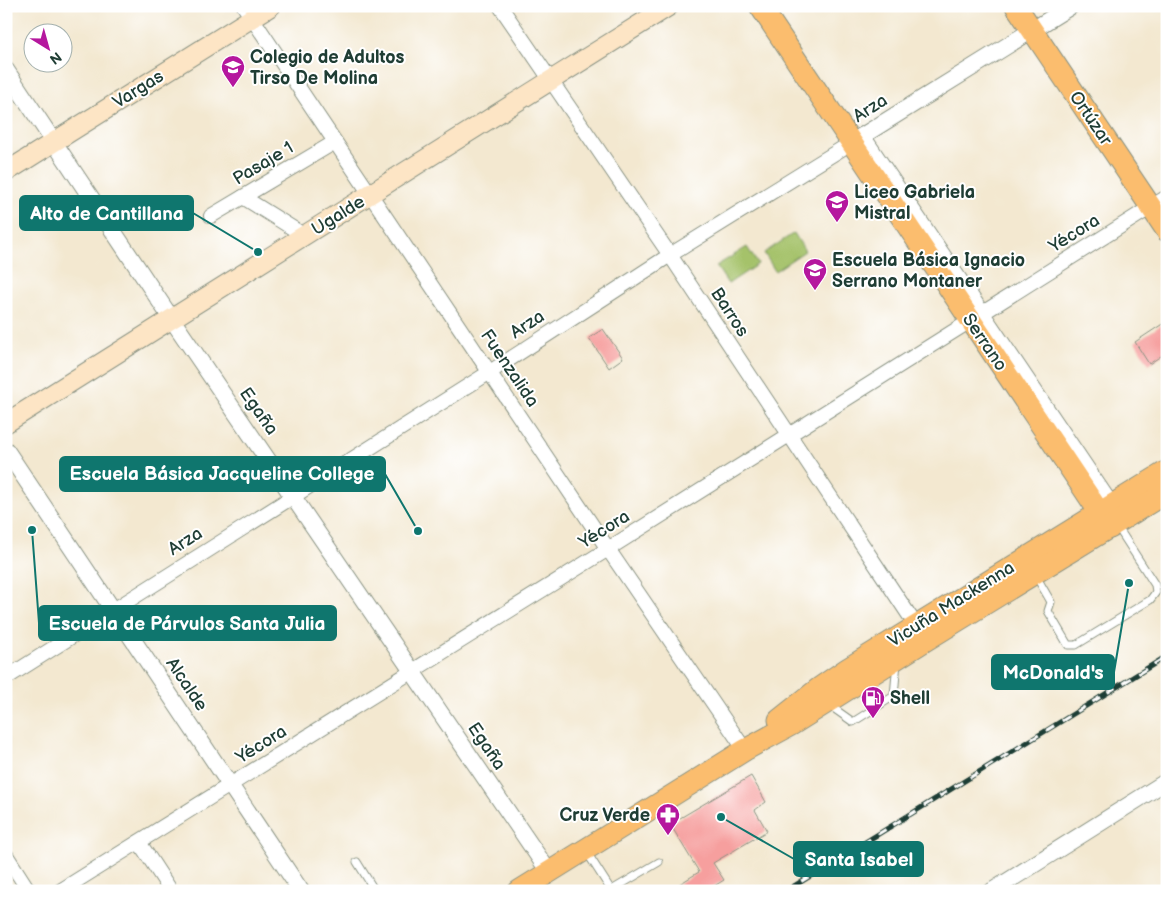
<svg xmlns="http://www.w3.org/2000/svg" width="1173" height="897" font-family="'Balsamiq Sans',sans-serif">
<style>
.green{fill:#a5c26a;stroke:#62804f}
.building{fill:#f69f9e}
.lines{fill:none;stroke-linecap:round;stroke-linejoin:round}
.service-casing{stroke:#899282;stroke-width:9}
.minor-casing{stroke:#899282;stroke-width:16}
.tertiary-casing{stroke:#899282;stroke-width:18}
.secondary-casing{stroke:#899282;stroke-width:21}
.primary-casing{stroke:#899282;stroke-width:23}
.service{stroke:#fff;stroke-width:7}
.minor{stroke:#fff;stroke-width:14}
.tertiary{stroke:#fff;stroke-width:16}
.secondary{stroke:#fde5c5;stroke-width:19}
.primary{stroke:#fbbd6e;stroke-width:21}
.rail-casing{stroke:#1f3d34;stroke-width:5}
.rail{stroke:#fff;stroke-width:3;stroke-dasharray:9;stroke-linecap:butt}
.labels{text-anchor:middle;stroke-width:4;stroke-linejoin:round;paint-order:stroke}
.poi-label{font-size:18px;font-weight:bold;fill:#1f3d34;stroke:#fff;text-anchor:start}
.street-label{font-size:18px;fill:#1f3d34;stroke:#fff}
.leader{fill:none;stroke:#0f766e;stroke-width:2}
.callout-dot{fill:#0f766e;stroke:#fff;stroke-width:2}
.callout{fill:#0f766e;stroke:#0f766e;stroke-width:2}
.callout-label{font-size:19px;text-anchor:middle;font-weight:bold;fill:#fff}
</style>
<rect width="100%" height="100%" fill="#fff"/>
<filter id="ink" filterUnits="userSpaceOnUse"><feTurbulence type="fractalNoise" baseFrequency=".02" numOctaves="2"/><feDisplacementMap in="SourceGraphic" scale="10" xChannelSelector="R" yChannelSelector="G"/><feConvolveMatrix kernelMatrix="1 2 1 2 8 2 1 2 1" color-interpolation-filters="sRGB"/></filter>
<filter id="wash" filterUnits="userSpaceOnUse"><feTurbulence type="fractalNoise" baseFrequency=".0096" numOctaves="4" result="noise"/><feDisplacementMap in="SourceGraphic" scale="20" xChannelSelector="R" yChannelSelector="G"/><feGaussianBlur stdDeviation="1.12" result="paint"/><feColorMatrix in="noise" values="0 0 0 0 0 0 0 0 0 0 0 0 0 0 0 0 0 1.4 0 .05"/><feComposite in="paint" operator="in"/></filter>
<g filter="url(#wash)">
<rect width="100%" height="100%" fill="#f3e8d0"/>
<g class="green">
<path d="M 794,233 L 805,251 L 775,271 L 764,253 Z"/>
<path d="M 747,247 L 758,264 L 728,284 L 716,266 Z"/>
</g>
<g id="blocks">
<g class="building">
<path d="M 1167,321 L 1167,352 L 1149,364 L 1135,342 Z"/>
<path d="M 603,329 L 623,358 L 609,368 L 589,338 Z"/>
<path d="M 751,776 L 766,802 L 755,810 L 767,831 L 713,863 L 724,880 L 706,891 L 668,891 L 699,872 L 670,824 Z"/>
</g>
</g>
</g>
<g filter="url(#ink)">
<use href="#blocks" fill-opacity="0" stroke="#899282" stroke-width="1"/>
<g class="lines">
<g class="service-casing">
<g id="service">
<path d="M 1036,576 L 1051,602 L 1048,611 L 1068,645 L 1076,645 L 1150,600 L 1156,592 L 1155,585 L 1117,526"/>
<path d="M 829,705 L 853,722 L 894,696 L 897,662"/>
<path d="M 586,851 L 611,890"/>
<path d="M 357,862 L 375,891"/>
<path d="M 610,891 L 659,862"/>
</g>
</g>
<g class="minor-casing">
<g id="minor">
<path d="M 244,6 L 608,549 L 745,750"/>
<path d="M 500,6 L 670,255 L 921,633"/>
<path d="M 243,197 L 305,236"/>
<path d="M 211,216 L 335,142"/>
<path d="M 6,678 L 490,372 L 670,255 L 851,143"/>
<path d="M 139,842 L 171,891"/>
<path d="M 6,855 L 29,891"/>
<path d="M 60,891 L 608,549 L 1167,197"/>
</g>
</g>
<g class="tertiary-casing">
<g id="tertiary">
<path d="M 6,70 L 171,318 L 549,872"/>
<path d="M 862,136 L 1117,514"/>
<path d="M 854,141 L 1071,6"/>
<path d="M 6,450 L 301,891"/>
<path d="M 992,891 L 1167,781"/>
</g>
</g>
<g class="secondary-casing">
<g id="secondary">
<path d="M 6,172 L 271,6"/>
<path d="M 6,423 L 669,6"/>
</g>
</g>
<g class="primary-casing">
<g id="primary">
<path d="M 760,6 L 1110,528"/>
<path d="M 1016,6 L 1167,231"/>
<path d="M 779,720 L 818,689 L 847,669 L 1167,471"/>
<path d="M 519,891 L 745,750 L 791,725 L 926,640 L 1167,492"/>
</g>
</g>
<use href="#service" class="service"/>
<use href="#minor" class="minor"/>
<use href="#tertiary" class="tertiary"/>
<use href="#secondary" class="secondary"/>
<use href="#primary" class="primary"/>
<g class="rail-casing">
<path id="rail" d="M 786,891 L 1167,656"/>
</g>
<use href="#rail" class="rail"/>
</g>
</g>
<defs>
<g id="school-pin" transform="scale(1.25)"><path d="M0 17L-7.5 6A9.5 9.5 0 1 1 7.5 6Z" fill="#b5179e" stroke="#fff"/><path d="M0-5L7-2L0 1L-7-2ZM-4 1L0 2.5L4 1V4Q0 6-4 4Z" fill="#fff"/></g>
<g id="fuel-pin" transform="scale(1.25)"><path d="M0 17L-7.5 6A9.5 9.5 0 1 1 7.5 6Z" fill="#b5179e" stroke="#fff"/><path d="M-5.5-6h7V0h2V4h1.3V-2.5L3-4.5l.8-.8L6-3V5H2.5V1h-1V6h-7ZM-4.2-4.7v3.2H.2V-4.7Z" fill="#fff"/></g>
<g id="pharmacy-pin" transform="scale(1.25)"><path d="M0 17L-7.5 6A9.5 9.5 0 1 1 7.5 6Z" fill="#b5179e" stroke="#fff"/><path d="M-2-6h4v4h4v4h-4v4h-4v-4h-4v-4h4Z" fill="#fff"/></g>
</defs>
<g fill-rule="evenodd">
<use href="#school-pin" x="233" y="67"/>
<use href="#school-pin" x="837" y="202"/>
<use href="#school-pin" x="815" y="270"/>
<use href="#fuel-pin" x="873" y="698"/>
<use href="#pharmacy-pin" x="668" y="815"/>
</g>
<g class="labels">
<g class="poi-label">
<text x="250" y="63">Colegio de Adultos<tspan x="250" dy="21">Tirso De Molina</tspan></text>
<text x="854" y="198">Liceo Gabriela<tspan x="854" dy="21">Mistral</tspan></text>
<text x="832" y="266">Escuela Básica Ignacio<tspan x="832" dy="21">Serrano Montaner</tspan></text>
<text x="890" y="704">Shell</text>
<text x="650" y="821" text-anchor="end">Cruz Verde</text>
</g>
<g class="street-label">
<text transform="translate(138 89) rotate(-32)" y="6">Vargas</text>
<text transform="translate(870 108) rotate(-32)" y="6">Arza</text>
<text transform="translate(1091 118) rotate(56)" y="6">Ortúzar</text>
<text transform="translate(263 163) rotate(-31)" y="6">Pasaje 1</text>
<text transform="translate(338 215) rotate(-32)" y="6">Ugalde</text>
<text transform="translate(1074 233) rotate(-32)" y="6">Yécora</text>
<text transform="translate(730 312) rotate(57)" y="6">Barros</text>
<text transform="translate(527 324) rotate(-33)" y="6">Arza</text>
<text transform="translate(985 342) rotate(56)" y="6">Serrano</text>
<text transform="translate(510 368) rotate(56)" y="6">Fuenzalida</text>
<text transform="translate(259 411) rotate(55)" y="6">Egaña</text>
<text transform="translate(604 529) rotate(-32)" y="6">Yécora</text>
<text transform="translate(185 541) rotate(-32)" y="6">Arza</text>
<text transform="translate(951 604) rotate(-32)" y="6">Vicuña Mackenna</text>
<text transform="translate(187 684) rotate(56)" y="6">Alcalde</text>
<text transform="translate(261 744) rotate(-32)" y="6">Yécora</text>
<text transform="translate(487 746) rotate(56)" y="6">Egaña</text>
</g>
</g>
<path class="leader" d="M258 252L193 213M418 531L385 474M32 530L39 623M1129 583L1114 672M721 817L794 859"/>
<g class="callout-dot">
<circle cx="258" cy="252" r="5"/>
<circle cx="418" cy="531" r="5"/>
<circle cx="32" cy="530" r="5"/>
<circle cx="1129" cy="583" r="5"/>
<circle cx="721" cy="817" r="5"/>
</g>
<g class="callout">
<rect x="20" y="196" width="173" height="34" rx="5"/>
<rect x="60" y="457" width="325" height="34" rx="5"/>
<rect x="39" y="606" width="297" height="34" rx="5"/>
<rect x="992" y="655" width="122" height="34" rx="5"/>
<rect x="794" y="842" width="129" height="34" rx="5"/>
</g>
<g class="callout-label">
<text x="107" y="220">Alto de Cantillana</text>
<text x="222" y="480">Escuela Básica Jacqueline College</text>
<text x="187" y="630">Escuela de Párvulos Santa Julia</text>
<text x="1053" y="679">McDonald's</text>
<text x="859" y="866">Santa Isabel</text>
</g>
<rect width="1173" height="897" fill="none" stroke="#fff" stroke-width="25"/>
<g transform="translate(48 48) rotate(143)"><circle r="24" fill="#ffffff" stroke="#a5b1ae"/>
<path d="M0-4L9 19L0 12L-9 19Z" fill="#b5179e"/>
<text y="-8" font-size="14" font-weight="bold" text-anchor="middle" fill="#1f3d34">N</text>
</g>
</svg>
